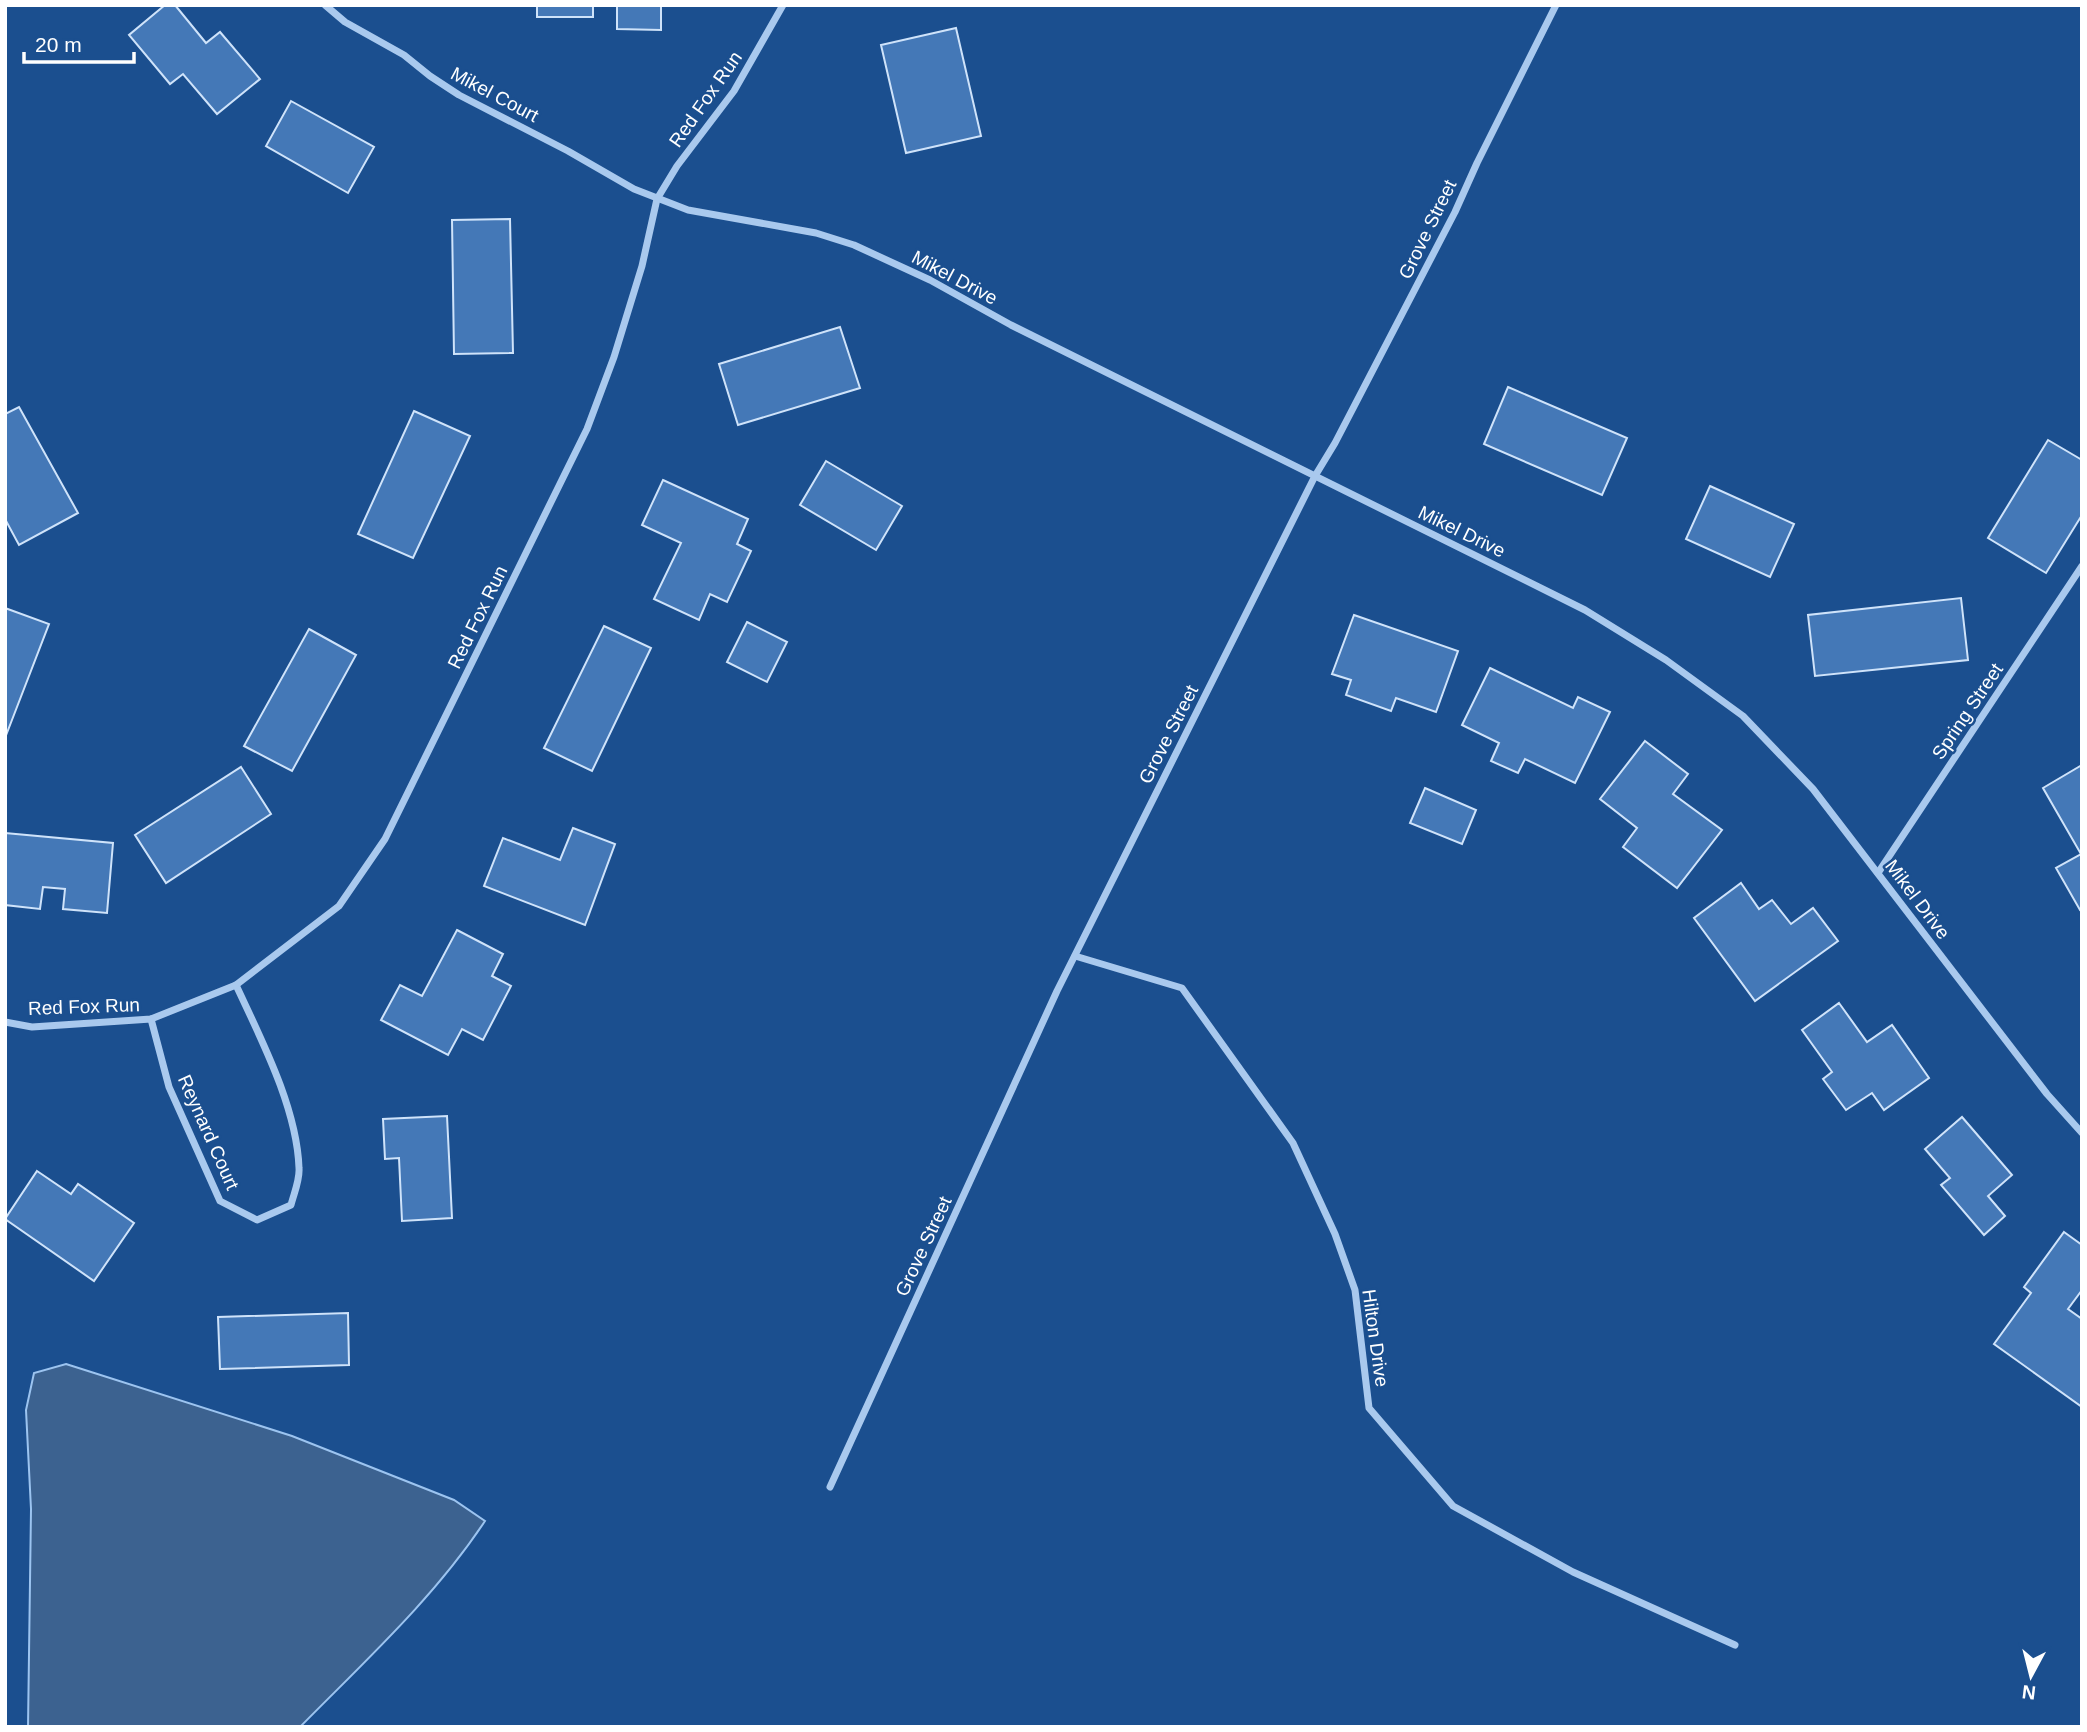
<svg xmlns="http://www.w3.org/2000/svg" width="2087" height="1732" font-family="Arial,sans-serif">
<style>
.water{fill:#3c6290;stroke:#9cc4f0;stroke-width:2}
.building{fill:#4478b7;stroke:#cfe3fa;stroke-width:2}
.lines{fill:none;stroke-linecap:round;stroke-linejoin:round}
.minor{stroke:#a9c9ee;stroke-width:7}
.labels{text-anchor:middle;stroke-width:5;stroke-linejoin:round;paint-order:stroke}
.street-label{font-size:19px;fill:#fff;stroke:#1b4f8f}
</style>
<rect width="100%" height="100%" fill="#1b4f8f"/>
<path class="water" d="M 66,1364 L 292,1436 L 454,1500 L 485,1521 C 434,1598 365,1661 300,1727 L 28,1727 L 31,1509 L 26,1410 L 34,1373 Z"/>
<g class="building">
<path d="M 165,5 L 175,5 L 206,43 L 220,32 L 260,79 L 217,114 L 183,74 L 170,84 L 129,35 Z"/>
<rect x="537" y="5" width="56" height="12"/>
<path d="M 617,5 L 661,5 L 661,30 L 617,29 Z"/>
<path d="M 956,28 L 981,136 L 906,153 L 881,45 Z"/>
<path d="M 291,101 L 374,147 L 348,193 L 266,146 Z"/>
<path d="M 510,219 L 513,353 L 454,354 L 452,220 Z"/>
<path d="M 840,327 L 860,388 L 738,425 L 719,364 Z"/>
<path d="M 1508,387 L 1627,438 L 1602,495 L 1484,444 Z"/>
<path d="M 19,407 L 78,513 L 19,545 L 5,519 L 5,414 Z"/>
<path d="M 414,411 L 470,436 L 413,558 L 358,534 Z"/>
<path d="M 2048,440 L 2082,460 L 2082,515 L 2046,573 L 1988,538 Z"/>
<path d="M 826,461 L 902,506 L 876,550 L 800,505 Z"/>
<path d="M 663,480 L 748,519 L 737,544 L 751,551 L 727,602 L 710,594 L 699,620 L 654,599 L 681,543 L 642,525 Z"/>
<path d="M 1710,486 L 1794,524 L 1770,577 L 1686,539 Z"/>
<path d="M 1961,598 L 1968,660 L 1815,676 L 1808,615 Z"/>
<path d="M 5,608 L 49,624 L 5,738 Z"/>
<path d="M 1354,615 L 1458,651 L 1436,712 L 1396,698 L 1391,711 L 1346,695 L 1351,680 L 1332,674 Z"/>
<path d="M 747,622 L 787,642 L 767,682 L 727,662 Z"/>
<path d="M 604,626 L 651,648 L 592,771 L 544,748 Z"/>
<path d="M 309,629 L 356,655 L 292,771 L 244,746 Z"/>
<path d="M 1490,668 L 1573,708 L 1578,697 L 1610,712 L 1575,783 L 1525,759 L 1518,773 L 1491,761 L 1499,743 L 1462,725 Z"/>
<path d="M 1645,741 L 1688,774 L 1673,794 L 1722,830 L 1677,888 L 1623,847 L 1637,828 L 1600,799 Z"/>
<path d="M 2082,765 L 2082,909 L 2080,910 L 2056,868 L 2081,854 L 2043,788 Z"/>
<path d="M 241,767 L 271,814 L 166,883 L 135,835 Z"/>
<path d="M 1425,788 L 1476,810 L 1462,844 L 1410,823 Z"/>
<path d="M 573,828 L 615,844 L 585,925 L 484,886 L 503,838 L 560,860 Z"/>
<path d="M 5,833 L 113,843 L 107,913 L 63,909 L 65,889 L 43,887 L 40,909 L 5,905 Z"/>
<path d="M 1741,883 L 1759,909 L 1772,900 L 1791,924 L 1813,908 L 1838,941 L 1755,1001 L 1694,918 Z"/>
<path d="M 457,930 L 503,954 L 492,976 L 511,986 L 483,1040 L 462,1029 L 448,1055 L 381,1020 L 400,985 L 422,996 Z"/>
<path d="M 1839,1003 L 1867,1042 L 1892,1025 L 1929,1078 L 1884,1110 L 1872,1093 L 1846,1110 L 1823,1079 L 1832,1072 L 1802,1030 Z"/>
<path d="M 447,1116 L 452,1218 L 402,1221 L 399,1158 L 385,1159 L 383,1119 Z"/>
<path d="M 1962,1117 L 2012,1175 L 1988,1196 L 2005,1216 L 1984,1235 L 1941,1185 L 1950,1178 L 1925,1149 Z"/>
<path d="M 37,1171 L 71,1194 L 78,1184 L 134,1223 L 94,1281 L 5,1219 Z"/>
<path d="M 2064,1232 L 2082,1245 L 2082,1290 L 2068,1309 L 2082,1319 L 2082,1407 L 1994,1344 L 2031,1293 L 2024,1287 Z"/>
<path d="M 348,1313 L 349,1365 L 220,1369 L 218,1317 Z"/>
</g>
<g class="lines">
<g class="minor">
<path d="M 325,5 L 345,22 L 404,55 L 430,76 L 459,95 L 568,151 L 634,189 L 688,210 L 816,233 L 854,245 L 930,280 L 1011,325 L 1585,610 L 1666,660 L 1743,716 L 1813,789 L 2047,1094 L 2082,1133"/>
<path d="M 1878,873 L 2082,566"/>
<path d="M 1075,956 L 1182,988 L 1293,1143 L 1335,1234 L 1355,1290 L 1369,1408 L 1453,1506 L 1573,1572 L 1735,1645"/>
<path d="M 151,1019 L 169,1087 L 220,1201 L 257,1220 L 291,1205 C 294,1193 300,1180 299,1168 C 297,1108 261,1039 236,985"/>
<path d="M 5,1022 L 32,1027 L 151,1019 L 236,985 L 339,906 L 385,839 L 587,429 L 614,357 L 642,266 L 657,199 L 677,166 L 734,91 L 783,5"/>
<path d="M 830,1487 L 1057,991 L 1315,476 L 1335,443 L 1455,212 L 1477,163 L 1556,5"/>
</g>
</g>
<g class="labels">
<g class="street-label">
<text transform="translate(495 94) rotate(28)" y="7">Mikel Court</text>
<text transform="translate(705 99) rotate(-55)" y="7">Red Fox Run</text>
<text transform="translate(1427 229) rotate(-64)" y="7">Grove Street</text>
<text transform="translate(955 277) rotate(28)" y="7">Mikel Drive</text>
<text transform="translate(1462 531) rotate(26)" y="7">Mikel Drive</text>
<text transform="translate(477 617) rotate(-64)" y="7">Red Fox Run</text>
<text transform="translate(1967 711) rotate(-56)" y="7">Spring Street</text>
<text transform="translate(1168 734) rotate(-63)" y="7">Grove Street</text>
<text transform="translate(1918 899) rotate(53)" y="7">Mikel Drive</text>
<text transform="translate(84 1006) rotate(-2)" y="7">Red Fox Run</text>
<text transform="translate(209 1132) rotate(66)" y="7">Reynard Court</text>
<text transform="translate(923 1246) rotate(-65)" y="7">Grove Street</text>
<text transform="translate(1376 1338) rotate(82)" y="7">Hilton Drive</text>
</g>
</g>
<rect width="2087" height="1732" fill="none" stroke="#ffffff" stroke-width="14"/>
<g transform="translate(2031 1676) rotate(187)" stroke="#1b4f8f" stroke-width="5" paint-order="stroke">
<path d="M0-5L12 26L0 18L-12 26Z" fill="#ffffff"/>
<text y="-10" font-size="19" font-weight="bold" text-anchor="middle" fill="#ffffff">N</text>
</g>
<path d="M24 52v10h110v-10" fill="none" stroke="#ffffff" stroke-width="3.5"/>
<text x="35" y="52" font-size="21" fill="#ffffff" stroke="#1b4f8f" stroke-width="5" paint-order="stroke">20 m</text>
</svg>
